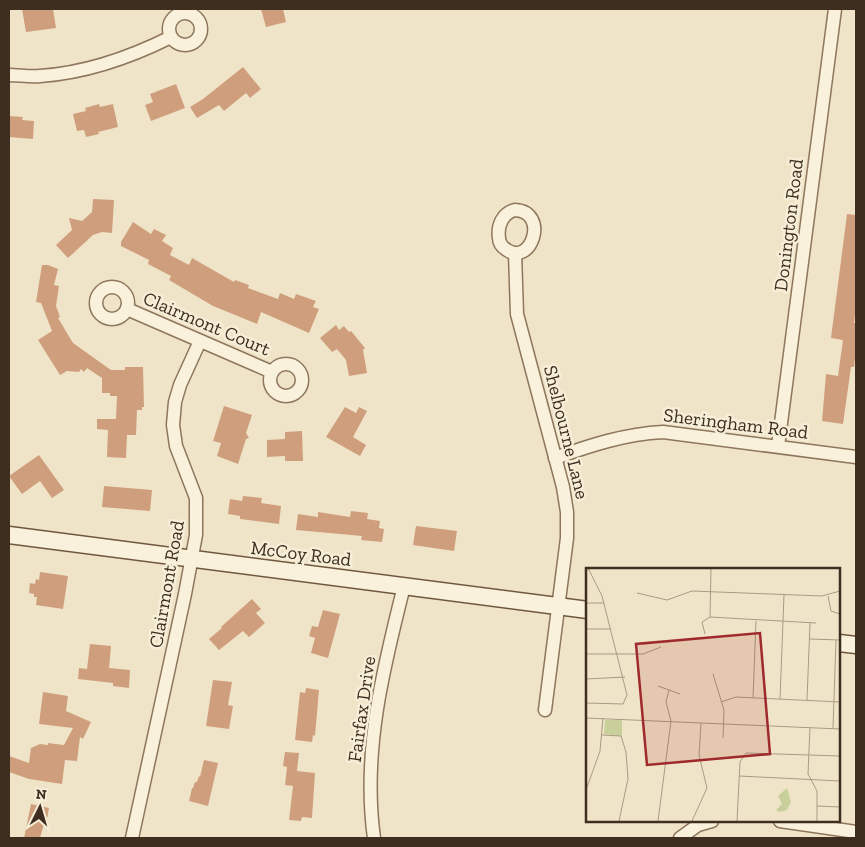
<svg xmlns="http://www.w3.org/2000/svg" width="865" height="847" font-family="'Zilla Slab',serif">
<style>
.building{fill:#cf9f7d}
.lines{fill:none;stroke-linecap:round;stroke-linejoin:round}
.street-casing{stroke:#8d765c;stroke-width:15}
.secondary-casing{stroke:#6f573f;stroke-width:19}
.street{stroke:#faf1dc;stroke-width:12}
.secondary{stroke:#faf1dc;stroke-width:16}
.labels{text-anchor:middle;stroke-width:5;stroke-linejoin:round;paint-order:stroke}
.street-label{font-size:19px;fill:#3d2e20;stroke:#f7eed8}
.inset-road{fill:none;stroke:#a89b85;stroke-width:1}
.view{fill:#9e2a2b;fill-opacity:0.15;stroke:#9e2a2b;stroke-width:2.5}
.inset-edge{fill:none;stroke:#3d2e20;stroke-width:2.5}
</style>
<rect width="100%" height="100%" fill="#f0e4c8"/>
<g class="building">
<path d="M 22,9 L 53,9 L 56,28 L 26,32 Z"/>
<path d="M 261,9 L 283,9 L 286,22 L 266,27 Z"/>
<path d="M 243,67 L 261,89 L 250,98 L 246,93 L 224,111 L 219,105 L 197,118 L 190,107 L 203,99 Z"/>
<path d="M 176,84 L 185,108 L 151,121 L 145,105 L 153,102 L 150,94 Z"/>
<path d="M 99,104 L 100,107 L 113,104 L 118,127 L 98,132 L 99,134 L 86,137 L 84,130 L 77,131 L 73,114 L 86,111 L 85,108 Z"/>
<path d="M 9,116 L 23,117 L 22,120 L 34,121 L 33,139 L 9,137 Z"/>
<path d="M 93,199 L 114,200 L 112,233 L 102,232 L 93,235 L 68,258 L 56,245 L 72,230 L 69,218 L 82,221 L 92,212 Z"/>
<path d="M 847,214 L 856,215 L 856,307 L 854,323 L 856,323 L 856,349 L 854,367 L 851,367 L 843,424 L 822,421 L 826,374 L 838,376 L 843,340 L 831,338 Z"/>
<path d="M 133,222 L 151,234 L 154,229 L 166,235 L 162,241 L 173,248 L 170,255 L 189,265 L 192,258 L 234,282 L 235,280 L 249,285 L 248,288 L 278,299 L 280,293 L 294,299 L 296,294 L 316,301 L 313,307 L 319,309 L 309,333 L 261,312 L 257,324 L 213,306 L 169,280 L 171,276 L 148,264 L 149,260 L 121,246 L 121,242 Z"/>
<path d="M 42,265 L 48,265 L 58,269 L 54,285 L 59,286 L 56,306 L 60,317 L 58,318 L 73,343 L 111,370 L 125,370 L 125,367 L 143,367 L 144,407 L 142,407 L 142,410 L 137,410 L 136,435 L 127,435 L 126,458 L 107,457 L 108,430 L 97,429 L 97,419 L 116,419 L 117,396 L 110,396 L 110,393 L 102,393 L 102,378 L 87,368 L 84,372 L 81,369 L 79,372 L 67,371 L 60,375 L 38,340 L 52,331 L 41,303 L 36,302 Z"/>
<path d="M 336,325 L 339,330 L 344,326 L 349,332 L 351,331 L 365,348 L 363,350 L 367,373 L 349,376 L 346,360 L 337,349 L 332,352 L 320,338 Z"/>
<path d="M 224,406 L 252,415 L 246,433 L 249,438 L 246,439 L 238,464 L 217,456 L 221,443 L 213,441 Z"/>
<path d="M 345,407 L 356,413 L 359,407 L 367,411 L 353,437 L 366,445 L 360,456 L 326,437 Z"/>
<path d="M 302,431 L 303,461 L 285,461 L 285,456 L 267,457 L 267,440 L 285,439 L 285,432 Z"/>
<path d="M 39,455 L 64,490 L 52,498 L 40,481 L 22,494 L 9,476 Z"/>
<path d="M 104,486 L 152,490 L 150,511 L 102,507 Z"/>
<path d="M 243,496 L 262,498 L 261,503 L 281,506 L 279,524 L 240,519 L 240,516 L 228,514 L 230,499 L 242,501 Z"/>
<path d="M 351,511 L 368,513 L 367,519 L 380,521 L 379,528 L 384,529 L 382,542 L 361,540 L 362,536 L 296,530 L 298,514 L 318,517 L 318,512 L 350,517 Z"/>
<path d="M 416,526 L 457,531 L 454,551 L 413,545 Z"/>
<path d="M 40,572 L 68,576 L 63,609 L 36,605 L 37,597 L 34,597 L 34,594 L 29,593 L 30,583 L 35,584 L 36,579 L 39,580 Z"/>
<path d="M 252,599 L 261,609 L 256,613 L 265,623 L 249,637 L 243,631 L 219,650 L 209,639 L 222,628 L 221,627 Z"/>
<path d="M 323,610 L 340,614 L 328,658 L 311,653 L 315,638 L 309,636 L 312,626 L 318,627 Z"/>
<path d="M 90,644 L 111,646 L 109,668 L 130,670 L 129,688 L 113,686 L 113,683 L 78,679 L 79,668 L 87,669 Z"/>
<path d="M 213,680 L 232,682 L 228,705 L 233,706 L 229,729 L 206,726 Z"/>
<path d="M 306,688 L 319,690 L 315,736 L 313,735 L 312,742 L 295,740 L 300,692 L 305,693 Z"/>
<path d="M 43,692 L 68,696 L 66,711 L 91,722 L 83,739 L 80,737 L 77,761 L 65,760 L 62,784 L 29,779 L 9,772 L 9,756 L 29,763 L 31,748 L 40,744 L 48,745 L 48,743 L 64,745 L 73,728 L 39,724 Z"/>
<path d="M 285,752 L 299,753 L 297,771 L 315,773 L 312,818 L 302,817 L 301,821 L 289,820 L 293,786 L 285,785 L 287,767 L 283,766 Z"/>
<path d="M 204,760 L 218,763 L 208,806 L 189,801 L 192,788 L 193,788 L 195,782 L 197,782 L 199,776 L 200,777 Z"/>
<path d="M 31,804 L 49,808 L 46,824 L 44,824 L 40,838 L 24,838 Z"/>
</g>
<g class="lines">
<g class="street-casing">
<g id="street">
<circle cx="185" cy="29" r="16"/>
<path d="M 9,75 C 19,75 30,77 40,76 C 85,73 131,57 171,37"/>
<path d="M 515,210 C 550,212 531,267 507,250 C 502,247 499,243 499,238 C 497,225 503,213 515,210 Z"/>
<path d="M 515,253 L 517,314 L 563,487 L 567,512 L 567,538 L 545,710"/>
<circle cx="112" cy="303" r="16"/>
<path d="M 127,309 L 272,372"/>
<circle cx="286" cy="380" r="16"/>
<path d="M 778,446 L 835,9"/>
<path d="M 555,458 C 591,445 625,434 663,432 L 856,457"/>
<path d="M 780,821 L 856,832"/>
<path d="M 132,838 L 185,594 L 196,535 L 196,498 L 176,446 L 173,425 L 175,402 L 180,385 L 200,341"/>
<path d="M 374,838 C 362,753 383,669 404,586"/>
<path d="M 680,838 L 698,825 L 712,821"/>
</g>
</g>
<g class="secondary-casing">
<g id="secondary">
<path d="M 9,535 L 588,610"/>
<path d="M 839,643 L 856,645"/>
</g>
</g>
<use href="#street" class="street"/>
<use href="#secondary" class="secondary"/>
</g>
<g class="labels">
<g class="street-label">
<text transform="translate(788 225) rotate(-83)" y="7">Donington Road</text>
<text transform="translate(207 323) rotate(23)" y="7">Clairmont Court</text>
<text transform="translate(736 423) rotate(7)" y="7">Sheringham Road</text>
<text transform="translate(567 432) rotate(76)" y="7">Shelbourne Lane</text>
<text transform="translate(301 553) rotate(7)" y="7">McCoy Road</text>
<text transform="translate(166 584) rotate(-80)" y="7">Clairmont Road</text>
<text transform="translate(361 709) rotate(-82)" y="7">Fairfax Drive</text>
</g>
</g>
<g transform="translate(586 568)">
<rect width="254" height="254" fill="#f0e4c8"/>
<path d="M 19,152 L 36,152 L 36,168 L 18,166 ZM 201,220 L 205,234 L 201,242 L 193,244 L 190,242 L 196,236 L 192,228 Z" fill="#c9cf9b"/>
<path class="inset-road" d="M 51,25 L 81,32 L 106,23 L 236,28 L 254,23M 242,28 L 245,43 L 254,46M 0,35 L 18,35M 124,49 L 230,55M 124,49 L 125,0M 0,61 L 25,61M 119,66 L 116,54 L 124,49M 224,71 L 254,72M 0,86 L 57,86 L 75,79M 127,106 L 138,142 L 137,170M 0,111 L 39,109M 72,118 L 94,126M 167,130 L 170,53M 194,131 L 198,27M 221,132 L 224,55M 135,134 L 150,129 L 254,134M 0,135 L 37,136 L 41,127 L 16,28 L 2,0M 0,150 L 254,161M 224,159 L 222,206 L 231,223 L 231,253M 247,160 L 250,72M 16,167 L 35,168 L 40,184 L 42,211 L 33,253M 153,208 L 254,213M 0,222 L 14,183 L 17,150M 231,238 L 254,239M 72,253 L 85,153 L 80,134 L 83,122M 106,253 L 121,220 L 113,187 L 115,155M 151,253 L 154,194 L 160,185 L 254,188"/>
<path class="view" d="M 174,65 L 184,186 L 61,197 L 50,76 Z"/>
<rect width="254" height="254" class="inset-edge"/>
</g>
<rect width="865" height="847" fill="none" stroke="#3d2e20" stroke-width="20"/>
<g transform="translate(40 807) rotate(5)" stroke="#f7eed8" stroke-width="4" paint-order="stroke">
<path d="M0-4L9 19L0 12L-9 19Z" fill="#3d2e20"/>
<text y="-8" font-size="14" font-weight="bold" text-anchor="middle" fill="#3d2e20">N</text>
</g>
</svg>
